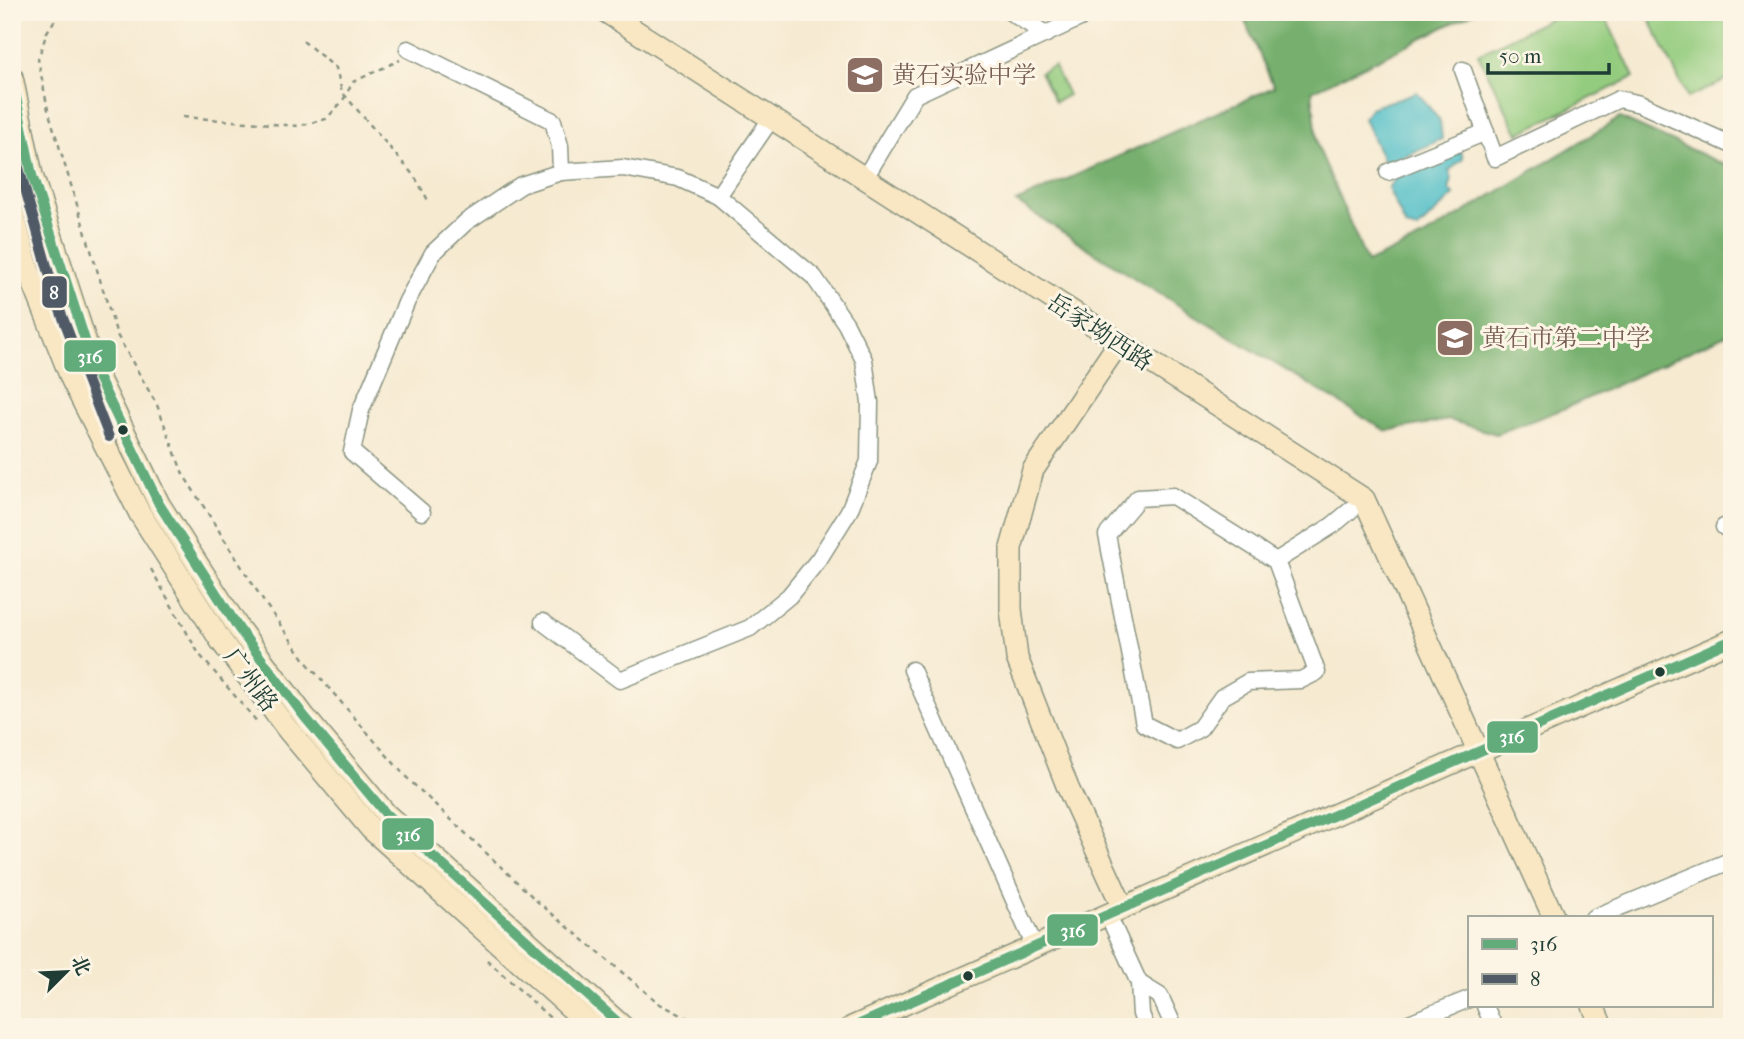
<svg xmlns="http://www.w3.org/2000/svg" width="1744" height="1039" font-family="'IM FELL French Canon','Noto Serif SC',serif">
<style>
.green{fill:#94cc7f;stroke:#5a845a;stroke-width:2}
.forest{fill:#77b06e;stroke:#4b7651;stroke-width:2}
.water{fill:#50bec7;stroke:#387e7e;stroke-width:2}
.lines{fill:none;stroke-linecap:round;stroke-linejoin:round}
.street-casing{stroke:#8a9482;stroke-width:19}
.secondary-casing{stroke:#8a9482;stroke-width:24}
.path{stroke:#8a9482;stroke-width:2.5;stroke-dasharray:5 5;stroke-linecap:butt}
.street{stroke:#fff;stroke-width:16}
.secondary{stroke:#f9e7c3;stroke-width:21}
.bus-1-casing{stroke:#fcf5e5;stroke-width:16}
.bus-2-casing{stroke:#fcf5e5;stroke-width:16}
.bus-1{stroke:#62ac7b;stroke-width:10}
.bus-2{stroke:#4f5a66;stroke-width:10}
.bus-dot{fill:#1f3d34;stroke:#fcf5e5;stroke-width:2.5}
.labels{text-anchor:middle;stroke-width:6;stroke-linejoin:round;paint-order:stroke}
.education-label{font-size:24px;fill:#785e54;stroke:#fcf5e5;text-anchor:start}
.street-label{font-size:24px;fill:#1f3d34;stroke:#fcf5e5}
.line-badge{stroke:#fcf5e5;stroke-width:2.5}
.badge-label{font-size:19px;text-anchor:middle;font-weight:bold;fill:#fff}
</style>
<rect width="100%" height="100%" fill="#fcf5e5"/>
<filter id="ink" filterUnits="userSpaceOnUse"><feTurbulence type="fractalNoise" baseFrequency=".0143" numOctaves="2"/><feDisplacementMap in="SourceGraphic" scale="14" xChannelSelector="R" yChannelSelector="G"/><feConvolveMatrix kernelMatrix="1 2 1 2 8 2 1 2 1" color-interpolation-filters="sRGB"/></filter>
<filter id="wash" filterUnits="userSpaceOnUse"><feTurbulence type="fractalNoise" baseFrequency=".00686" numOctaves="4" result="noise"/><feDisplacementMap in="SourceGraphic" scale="28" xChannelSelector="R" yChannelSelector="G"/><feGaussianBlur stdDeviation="1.57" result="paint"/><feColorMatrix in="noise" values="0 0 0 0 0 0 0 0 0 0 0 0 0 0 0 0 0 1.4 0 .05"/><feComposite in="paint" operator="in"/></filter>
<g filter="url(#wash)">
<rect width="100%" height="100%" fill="#f6ead1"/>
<g class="green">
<path d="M 1563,12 L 1603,12 L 1634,77 L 1518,134 L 1478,54 Z"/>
<path d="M 1646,12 L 1732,12 L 1732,77 L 1688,98 Z"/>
<path d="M 1054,66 L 1068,95 L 1055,102 L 1040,72 Z"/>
</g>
<path class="forest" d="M 1241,12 L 1475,12 L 1312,91 L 1318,147 L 1367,263 L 1423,237 L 1620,118 L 1732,168 L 1732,332 L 1566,408 L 1496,434 L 1449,420 L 1386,431 L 1142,283 L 1016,202 L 1274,87 Z"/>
<g class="water">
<path d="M 1417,92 L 1440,121 L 1442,139 L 1391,162 L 1384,162 L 1364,119 L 1370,108 Z"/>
<path d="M 1461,151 L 1463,159 L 1449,171 L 1452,179 L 1449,190 L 1454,195 L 1417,230 L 1406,227 L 1388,188 L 1396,177 Z"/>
</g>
</g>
<g filter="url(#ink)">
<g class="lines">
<g class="street-casing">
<g id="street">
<path d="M 1010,12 L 1046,34"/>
<path d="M 408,49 L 553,121 L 560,146 L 561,172"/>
<path d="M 1463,70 L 1495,158 L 1619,99 L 1640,104 L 1732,145"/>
<path d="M 1388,172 L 1486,132"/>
<path d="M 864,179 L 915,95 L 1093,12"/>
<path d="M 422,512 L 352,452 L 361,410 L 407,301 L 433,253 L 466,222 L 521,185 L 561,172 L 623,168 L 678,178 L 718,196"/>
<path d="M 1724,527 L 1732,524"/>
<path d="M 1276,561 L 1317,672 L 1301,680 L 1248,682 L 1222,697 L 1200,728 L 1177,741 L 1144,724 L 1107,535 L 1138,498 L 1173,496 L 1276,561 L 1333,525 L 1364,499"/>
<path d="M 543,622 L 620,680 L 750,628 L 789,596 L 819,559 L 849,511 L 869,461 L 870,402 L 864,360 L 846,324 L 814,277 L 718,196 L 771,119"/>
<path d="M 912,670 L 1035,947"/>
<path d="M 1108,915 L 1139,983 L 1141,1014 L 1146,1027"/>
<path d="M 1593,918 L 1732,860"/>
<path d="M 1139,983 L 1160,996 L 1174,1027"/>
<path d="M 1485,1006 L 1494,1027"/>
<path d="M 1399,1027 L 1469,999"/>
</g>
</g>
<g class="secondary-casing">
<g id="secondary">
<path d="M 606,12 L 1364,499 L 1554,918"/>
<path d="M 12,77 L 32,175 L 95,371 L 159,504 L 239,629 L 304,716 L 386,814 L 623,1027"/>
<path d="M 12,211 L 29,272 L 72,380 L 140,514 L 221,641 L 288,730 L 371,829 L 592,1027"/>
<path d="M 1118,344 L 1033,470 L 1011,548 L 1011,609 L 1017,658 L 1068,788 L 1123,908"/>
<path d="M 1593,1006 L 1602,1027"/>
<path d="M 852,1027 L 1732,640"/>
</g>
</g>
<g class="path">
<path d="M 60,12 L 47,32 L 38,59 L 48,110 L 117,335 L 157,405 L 183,474 L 264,602 L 308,664 L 405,776 L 538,902 L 660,1004 L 705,1027"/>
<path d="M 303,41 L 336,68 L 342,92 L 415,177 L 429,202"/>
<path d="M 183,117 L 298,126 L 326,119 L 342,102 L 353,82 L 400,60"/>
<path d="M 151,569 L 199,654 L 259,724"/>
<path d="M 487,960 L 560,1027"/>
</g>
<use href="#street" class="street"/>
<use href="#secondary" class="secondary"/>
<g class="bus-1-casing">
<g id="bus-1">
<path d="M 12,78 L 32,175 L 95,371 L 159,504 L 239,629 L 304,716 L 386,814 L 623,1027"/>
<path d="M 853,1027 L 1732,640"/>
</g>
</g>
<g class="bus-2-casing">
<path id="bus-2" d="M 12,143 L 58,305 L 109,437"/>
</g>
<use href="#bus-1" class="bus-1"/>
<use href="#bus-2" class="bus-2"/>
</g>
</g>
<defs>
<g id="school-square" transform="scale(2.0125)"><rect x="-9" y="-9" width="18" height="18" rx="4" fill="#8d6e63" stroke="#fcf5e5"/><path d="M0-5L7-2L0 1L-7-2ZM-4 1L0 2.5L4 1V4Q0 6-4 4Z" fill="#fff"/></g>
</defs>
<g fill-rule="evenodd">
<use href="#school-square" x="865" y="75"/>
<use href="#school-square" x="1455" y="338"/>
</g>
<g class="bus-dot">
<circle cx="123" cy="430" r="6"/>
<circle cx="1660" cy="672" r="6"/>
<circle cx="968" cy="976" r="6"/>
</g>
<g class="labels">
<g class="education-label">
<text x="892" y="83">黄石实验中学</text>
<text x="1482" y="346">黄石市第二中学</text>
</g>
<g class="street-label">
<text transform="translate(1100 332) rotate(33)" y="8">岳家坳西路</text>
<text transform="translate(251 680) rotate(53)" y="8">广州路</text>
</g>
</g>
<g class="line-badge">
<rect x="41" y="275" width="27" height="34" rx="7" fill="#4f5a66"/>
<rect x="63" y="339" width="54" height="34" rx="7" fill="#62ac7b"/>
<rect x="1486" y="720" width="53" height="34" rx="7" fill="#62ac7b"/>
<rect x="381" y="817" width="54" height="34" rx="7" fill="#62ac7b"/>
<rect x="1046" y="913" width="53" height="34" rx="7" fill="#62ac7b"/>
</g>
<g class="badge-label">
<text x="54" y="299">8</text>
<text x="90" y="363">316</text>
<text x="1512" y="743">316</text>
<text x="408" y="841">316</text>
<text x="1073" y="937">316</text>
</g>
<rect width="1744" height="1039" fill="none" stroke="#fcf5e5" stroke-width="42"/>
<rect x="1468" y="916" width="245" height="91" fill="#fcf5e5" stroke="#a4ab9e" stroke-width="2"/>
<rect x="1482" y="939" width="35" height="10" fill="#62ac7b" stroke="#a4ab9e" stroke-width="2"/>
<text x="1530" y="951" font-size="21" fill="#1f3d34">316</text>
<rect x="1482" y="974" width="35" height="10" fill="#4f5a66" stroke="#a4ab9e" stroke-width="2"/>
<text x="1530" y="986" font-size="21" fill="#1f3d34">8</text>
<g transform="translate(66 972) rotate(66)" stroke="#fcf5e5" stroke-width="5" paint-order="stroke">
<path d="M0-5L12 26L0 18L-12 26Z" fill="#1f3d34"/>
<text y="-10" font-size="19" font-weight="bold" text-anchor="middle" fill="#1f3d34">北</text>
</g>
<path d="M1488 63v10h121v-10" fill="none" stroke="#1f3d34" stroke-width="3.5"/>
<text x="1499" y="63" font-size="21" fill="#1f3d34" stroke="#fcf5e5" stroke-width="5" paint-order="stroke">50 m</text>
</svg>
